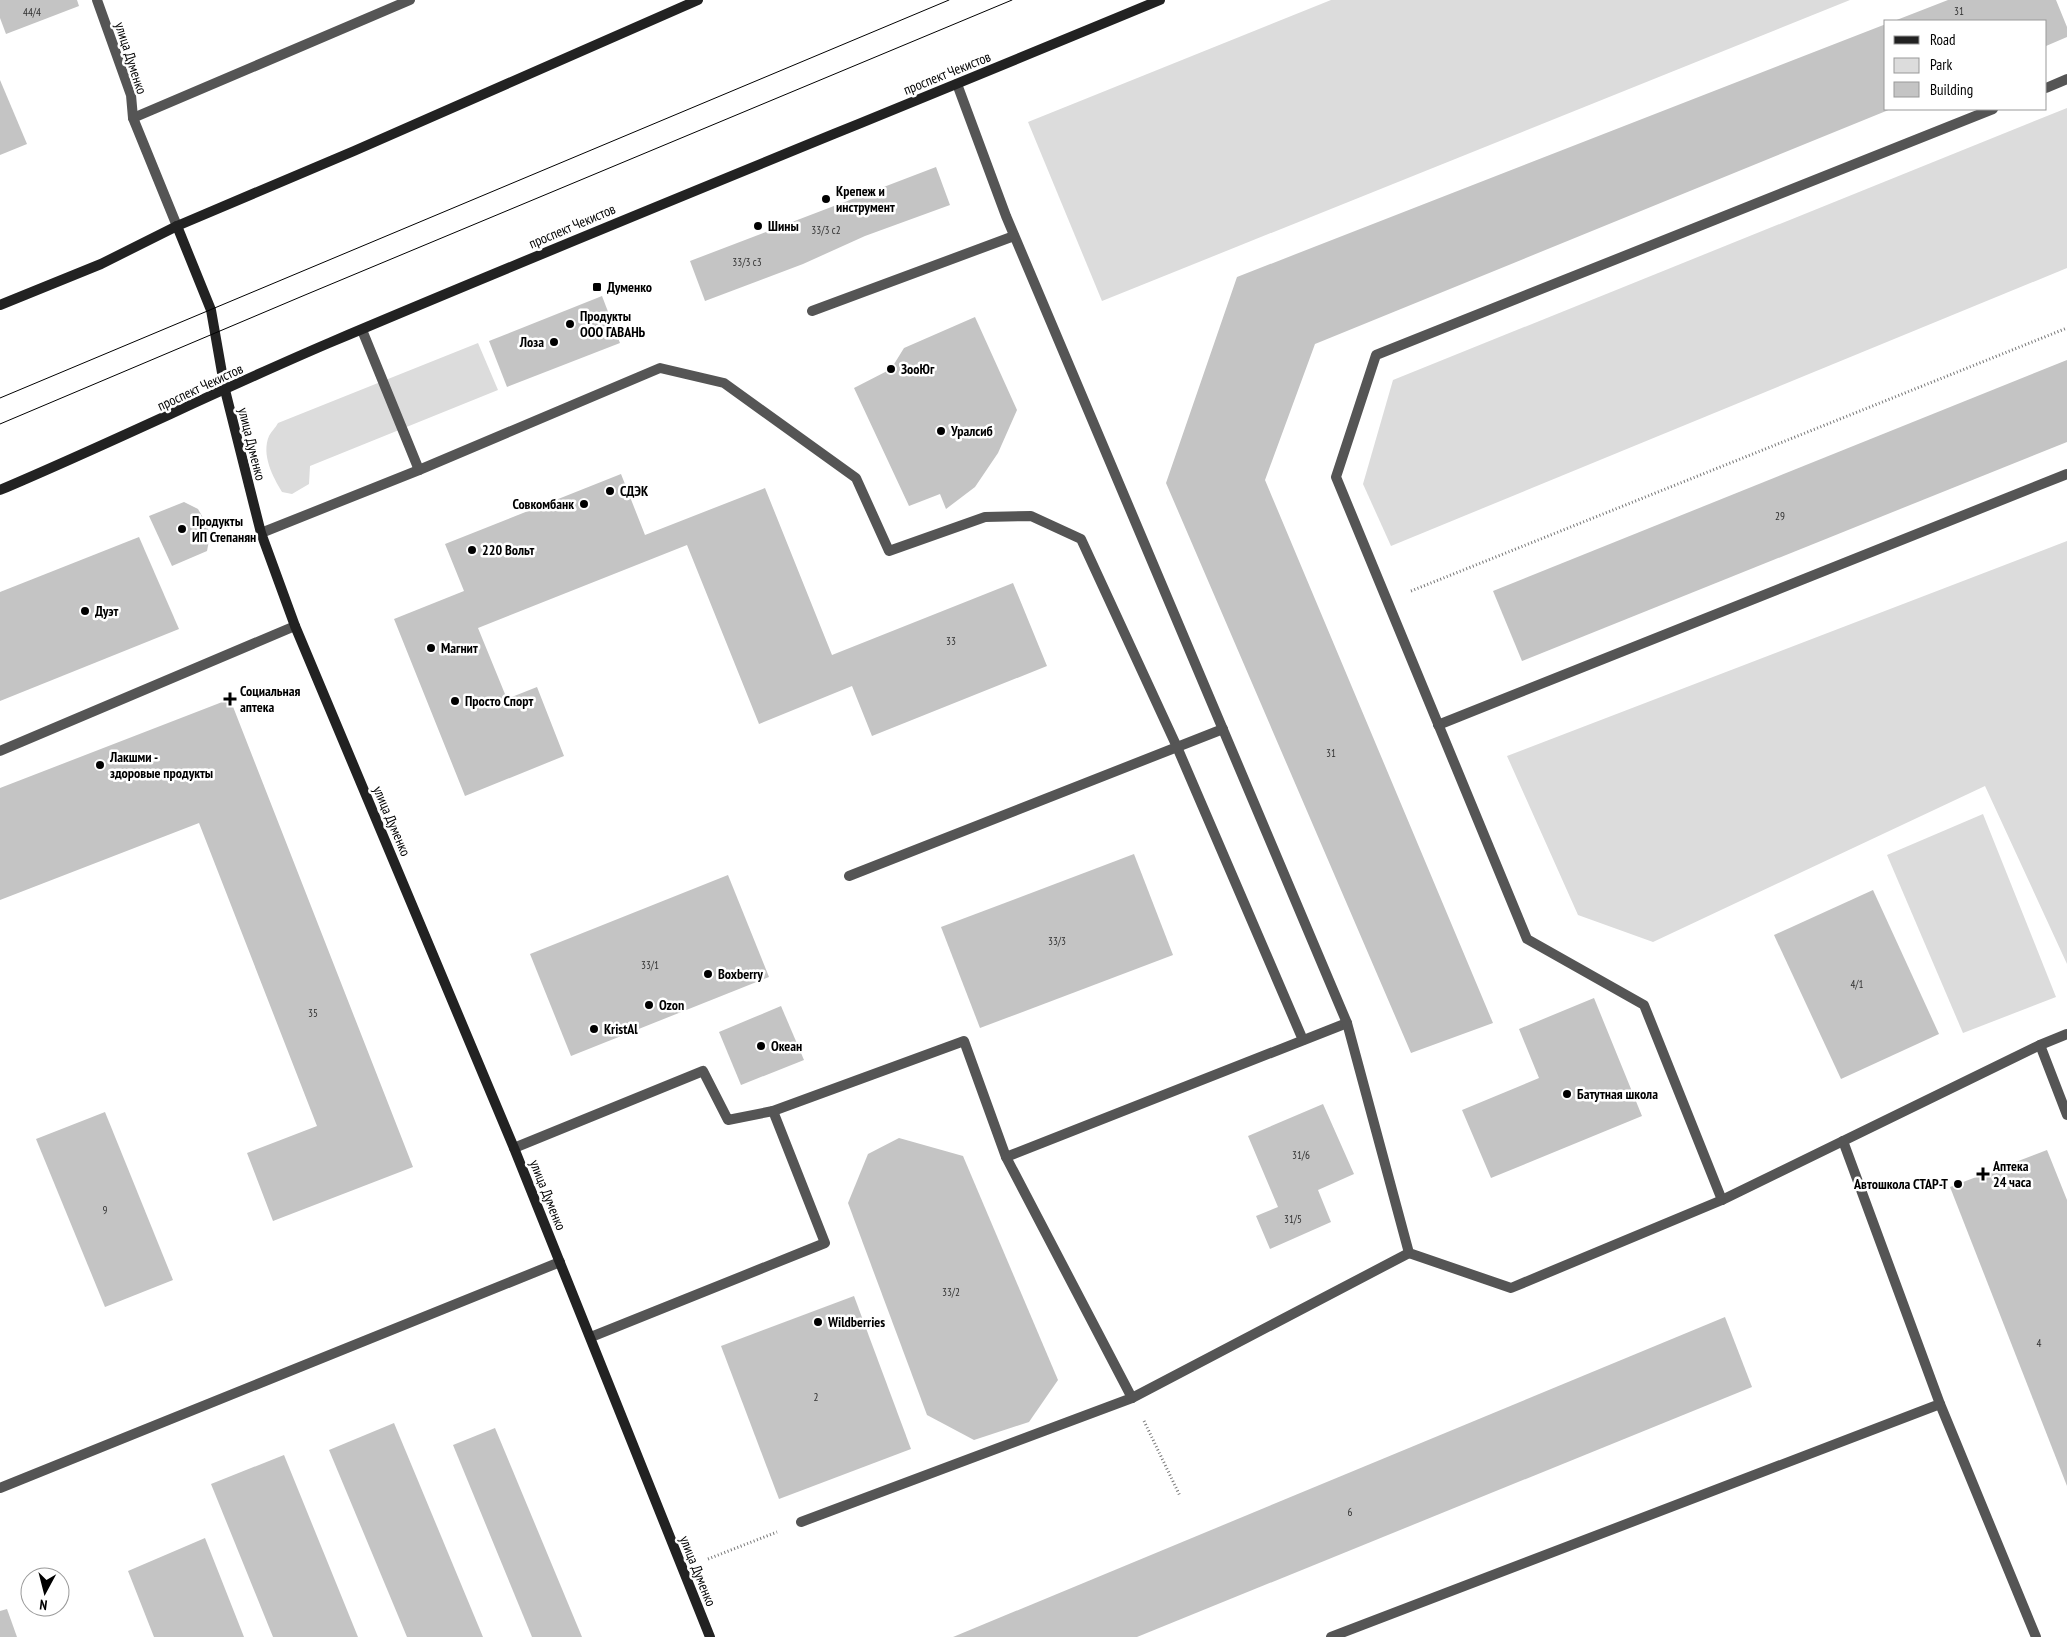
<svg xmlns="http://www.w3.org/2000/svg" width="2067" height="1637" font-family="'PT Sans Narrow',sans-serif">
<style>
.green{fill:#dcdcdc}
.building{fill:#c4c4c4}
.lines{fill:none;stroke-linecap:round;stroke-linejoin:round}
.path{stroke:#777;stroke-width:3;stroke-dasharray:1 2.5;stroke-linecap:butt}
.lane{stroke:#555;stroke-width:10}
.street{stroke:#555;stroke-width:10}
.secondary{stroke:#222;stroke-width:10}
.tram{stroke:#000;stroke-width:1}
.poi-dot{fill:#000;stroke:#fff;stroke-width:2}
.labels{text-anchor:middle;stroke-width:5;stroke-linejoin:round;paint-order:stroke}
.number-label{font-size:11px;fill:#313131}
.street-label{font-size:14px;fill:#000;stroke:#fff}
.poi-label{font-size:14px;font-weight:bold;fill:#000;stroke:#fff;text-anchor:start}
</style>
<rect width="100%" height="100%" fill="#fff"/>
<g class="green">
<path d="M 1331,0 L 1850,0 L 1102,301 L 1028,122 Z"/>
<path d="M 2067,108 L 2067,268 L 1391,546 L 1363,484 L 1393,380 Z"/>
<path d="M 478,343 L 498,390 L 310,466 L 309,484 L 292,494 L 282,492 C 273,477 261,455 269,436 C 271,432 276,427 278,423 Z"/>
<path d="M 2067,541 L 2067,964 L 1985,786 L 1653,942 L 1578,915 L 1507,756 Z"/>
<path d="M 1983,814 L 2056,997 L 1963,1033 L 1887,855 Z"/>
</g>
<g class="building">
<path d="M 0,0 L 77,0 L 79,6 L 6,34 L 0,18 Z"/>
<path d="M 1948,0 L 2056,0 L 2067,27 L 2067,37 L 2046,46 L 2046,21 L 1894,21 Z"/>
<path d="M 1886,24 L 1886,109 L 1891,109 L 1315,344 L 1265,480 L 1493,1023 L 1411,1053 L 1166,483 L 1237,277 Z"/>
<path d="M 0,80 L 27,144 L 0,155 Z"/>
<path d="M 936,167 L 950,205 L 865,236 L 803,264 L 705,301 L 690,261 Z"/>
<path d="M 602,296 L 620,343 L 507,387 L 489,341 Z"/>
<path d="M 975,317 L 1017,410 L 998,453 L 975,487 L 946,509 L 940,494 L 909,506 L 854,388 L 891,369 L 904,348 Z"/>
<path d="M 2067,360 L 2067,442 L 1522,661 L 1493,591 Z"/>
<path d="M 621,474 L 645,535 L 765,488 L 832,655 L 1013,583 L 1047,666 L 872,736 L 852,686 L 759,724 L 687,545 L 478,628 L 507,699 L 537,687 L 564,756 L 465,796 L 394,619 L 464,591 L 445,544 Z"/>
<path d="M 184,502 L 198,509 L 206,523 L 210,535 L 207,551 L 172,566 L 149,516 Z"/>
<path d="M 139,537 L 179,629 L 0,701 L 0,592 Z"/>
<path d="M 230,699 L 413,1167 L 273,1221 L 247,1153 L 317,1126 L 199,823 L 0,900 L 0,788 Z"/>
<path d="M 1134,854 L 1173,955 L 980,1028 L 941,927 Z"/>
<path d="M 728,875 L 769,977 L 571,1056 L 530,954 Z"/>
<path d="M 1873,890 L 1939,1034 L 1841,1079 L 1774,935 Z"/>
<path d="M 1594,998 L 1642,1116 L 1491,1178 L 1462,1110 L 1539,1078 L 1519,1029 Z"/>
<path d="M 781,1006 L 804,1060 L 741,1085 L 719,1032 Z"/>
<path d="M 1323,1104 L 1354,1174 L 1318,1190 L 1331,1222 L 1270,1249 L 1256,1216 L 1278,1207 L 1248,1136 Z"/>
<path d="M 105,1112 L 173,1280 L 105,1307 L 36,1139 Z"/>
<path d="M 899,1138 L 963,1156 L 1058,1380 L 1029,1422 L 974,1440 L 927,1415 L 848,1203 L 868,1154 Z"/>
<path d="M 2047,1150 L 2067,1200 L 2067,1486 L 1950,1187 Z"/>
<path d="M 854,1296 L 911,1449 L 779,1499 L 721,1346 Z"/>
<path d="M 1725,1317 L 1752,1387 L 1137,1637 L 953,1637 Z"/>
<path d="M 394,1423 L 483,1637 L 407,1637 L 329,1450 Z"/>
<path d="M 495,1428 L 582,1637 L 532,1637 L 453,1445 Z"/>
<path d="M 284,1455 L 358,1637 L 273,1637 L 211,1484 Z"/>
<path d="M 205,1538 L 244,1637 L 154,1637 L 128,1571 Z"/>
<path d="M 7,1609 L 17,1637 L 0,1637 L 0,1611 Z"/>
</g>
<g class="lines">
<g class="path">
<path d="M 1411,591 L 2067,328"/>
<path d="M 1144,1421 L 1180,1496"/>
<path d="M 708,1559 L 777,1532"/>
</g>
<g class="lane">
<path d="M 2046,88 L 2067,79"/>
<path d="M 133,118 L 410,0"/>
<path d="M 812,311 L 1014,236"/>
<path d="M 362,330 L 419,470"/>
<path d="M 261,533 L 419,470 L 660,368 L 724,383 L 856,478 L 889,551 L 985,517 L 1031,516 L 1081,539 L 1177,747 L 1303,1040"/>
<path d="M 1438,725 L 2067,474"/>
<path d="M 0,751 L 295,626"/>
<path d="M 849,876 L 1223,729"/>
<path d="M 2040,1045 L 2067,1115"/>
<path d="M 514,1148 L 703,1071 L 728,1120 L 773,1111 L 964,1041 L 1006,1157 L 1132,1398"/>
<path d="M 1006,1157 L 1347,1023"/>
<path d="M 1722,1200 L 1644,1005 L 1527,939 L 1336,477 L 1376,355 L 1993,109"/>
<path d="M 591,1337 L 825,1243 L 773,1111"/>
<path d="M 1940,1404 L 2036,1637"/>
<path d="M 0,1488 L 560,1262"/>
<path d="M 801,1522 L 1132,1398 L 1409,1253"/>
<path d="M 1331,1637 L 1940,1404 L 1843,1141"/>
</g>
<g class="street">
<path d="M 97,0 L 131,95 L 133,118 L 177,226"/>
<path d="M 957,84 L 1006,216 L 1347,1023 L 1409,1253 L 1511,1288 L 1722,1200 L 2040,1045 L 2067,1034"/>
</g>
<g class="secondary">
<path d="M 177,226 L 211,310 L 225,390 L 261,533 L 295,626 L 514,1148 L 710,1637"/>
<path d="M 0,305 L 101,264 L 177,226 L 354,151 L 698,0"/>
<path d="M 0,490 C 111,443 219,390 329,343 C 605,226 883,115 1160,0"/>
</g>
<g class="tram">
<path d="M 0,398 L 949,0"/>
<path d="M 0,424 L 305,295 L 1012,0"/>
</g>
</g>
<g class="poi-dot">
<circle cx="826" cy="199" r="5"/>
<circle cx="758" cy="226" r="5"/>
<rect x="592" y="282" width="10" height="10" rx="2.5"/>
<circle cx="570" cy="324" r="5"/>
<circle cx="554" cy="342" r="5"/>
<circle cx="891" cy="369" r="5"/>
<circle cx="941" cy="431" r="5"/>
<circle cx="610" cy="491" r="5"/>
<circle cx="584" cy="504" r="5"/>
<circle cx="182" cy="529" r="5"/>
<circle cx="472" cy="550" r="5"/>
<circle cx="85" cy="611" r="5"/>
<circle cx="431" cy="648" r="5"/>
<path d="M227.5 691.5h5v5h5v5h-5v5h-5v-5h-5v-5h5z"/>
<circle cx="455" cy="701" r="5"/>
<circle cx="100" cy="765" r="5"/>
<circle cx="708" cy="974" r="5"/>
<circle cx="649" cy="1005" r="5"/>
<circle cx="594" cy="1029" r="5"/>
<circle cx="761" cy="1046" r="5"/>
<circle cx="1567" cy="1094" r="5"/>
<path d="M1980.5 1166.5h5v5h5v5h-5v5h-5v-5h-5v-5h5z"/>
<circle cx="1958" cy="1184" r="5"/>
<circle cx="818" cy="1322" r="5"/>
</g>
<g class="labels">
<g class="number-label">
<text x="1959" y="15">31</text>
<text x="32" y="16">44/4</text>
<text x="826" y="234">33/3 с2</text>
<text x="747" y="266">33/3 с3</text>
<text x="1780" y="520">29</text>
<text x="951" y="645">33</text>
<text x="1331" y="757">31</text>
<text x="1057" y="945">33/3</text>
<text x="650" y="969">33/1</text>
<text x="1857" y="988">4/1</text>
<text x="313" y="1017">35</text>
<text x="1301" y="1159">31/6</text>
<text x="105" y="1214">9</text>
<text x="1293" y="1223">31/5</text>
<text x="951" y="1296">33/2</text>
<text x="2039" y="1347">4</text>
<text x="816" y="1401">2</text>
<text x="1350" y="1516">6</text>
</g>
<g class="street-label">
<text transform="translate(131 58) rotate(72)" y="5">улица Думенко</text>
<text transform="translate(947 73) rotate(-22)" y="5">проспект Чекистов</text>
<text transform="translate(572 226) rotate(-23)" y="5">проспект Чекистов</text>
<text transform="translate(200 387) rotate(-25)" y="5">проспект Чекистов</text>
<text transform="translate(252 444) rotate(76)" y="5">улица Думенко</text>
<text transform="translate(392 821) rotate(67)" y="5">улица Думенко</text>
<text transform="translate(548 1195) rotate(68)" y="5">улица Думенко</text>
<text transform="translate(698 1571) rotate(68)" y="5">улица Думенко</text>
</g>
<g class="poi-label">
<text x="836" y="196">Крепеж и<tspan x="836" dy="16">инструмент</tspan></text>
<text x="768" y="231">Шины</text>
<text x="607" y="292">Думенко</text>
<text x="580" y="321">Продукты<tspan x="580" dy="16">ООО ГАВАНЬ</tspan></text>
<text x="544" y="347" text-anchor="end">Лоза</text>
<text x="901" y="374">ЗооЮг</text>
<text x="951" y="436">Уралсиб</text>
<text x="620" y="496">СДЭК</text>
<text x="574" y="509" text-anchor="end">Совкомбанк</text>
<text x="192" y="526">Продукты<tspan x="192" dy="16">ИП Степанян</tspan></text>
<text x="482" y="555">220 Вольт</text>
<text x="95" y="616">Дуэт</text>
<text x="441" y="653">Магнит</text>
<text x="240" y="696">Социальная<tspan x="240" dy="16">аптека</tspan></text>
<text x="465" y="706">Просто Спорт</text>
<text x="110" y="762">Лакшми -<tspan x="110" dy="16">здоровые продукты</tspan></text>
<text x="718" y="979">Boxberry</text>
<text x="659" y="1010">Ozon</text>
<text x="604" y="1034">KristAl</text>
<text x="771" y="1051">Океан</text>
<text x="1577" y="1099">Батутная школа</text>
<text x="1993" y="1171">Аптека<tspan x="1993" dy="16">24 часа</tspan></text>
<text x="1948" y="1189" text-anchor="end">Автошкола СТАР-Т</text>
<text x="828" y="1327">Wildberries</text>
</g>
</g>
<rect x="1884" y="20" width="162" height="90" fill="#ffffff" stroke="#999999"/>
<rect x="1894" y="36" width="25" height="8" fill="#222222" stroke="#999999"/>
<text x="1930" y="45" font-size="15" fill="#000000">Road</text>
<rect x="1894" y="58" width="25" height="15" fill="#dcdcdc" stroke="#999999"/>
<text x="1930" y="70" font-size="15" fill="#000000">Park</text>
<rect x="1894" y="82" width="25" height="15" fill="#c4c4c4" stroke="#999999"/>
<text x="1930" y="95" font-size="15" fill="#000000">Building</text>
<g transform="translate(45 1592) rotate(187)"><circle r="24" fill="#ffffff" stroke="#999999"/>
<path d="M0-4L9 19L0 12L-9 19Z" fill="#000000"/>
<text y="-8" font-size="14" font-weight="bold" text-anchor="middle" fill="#000000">N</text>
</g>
</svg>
